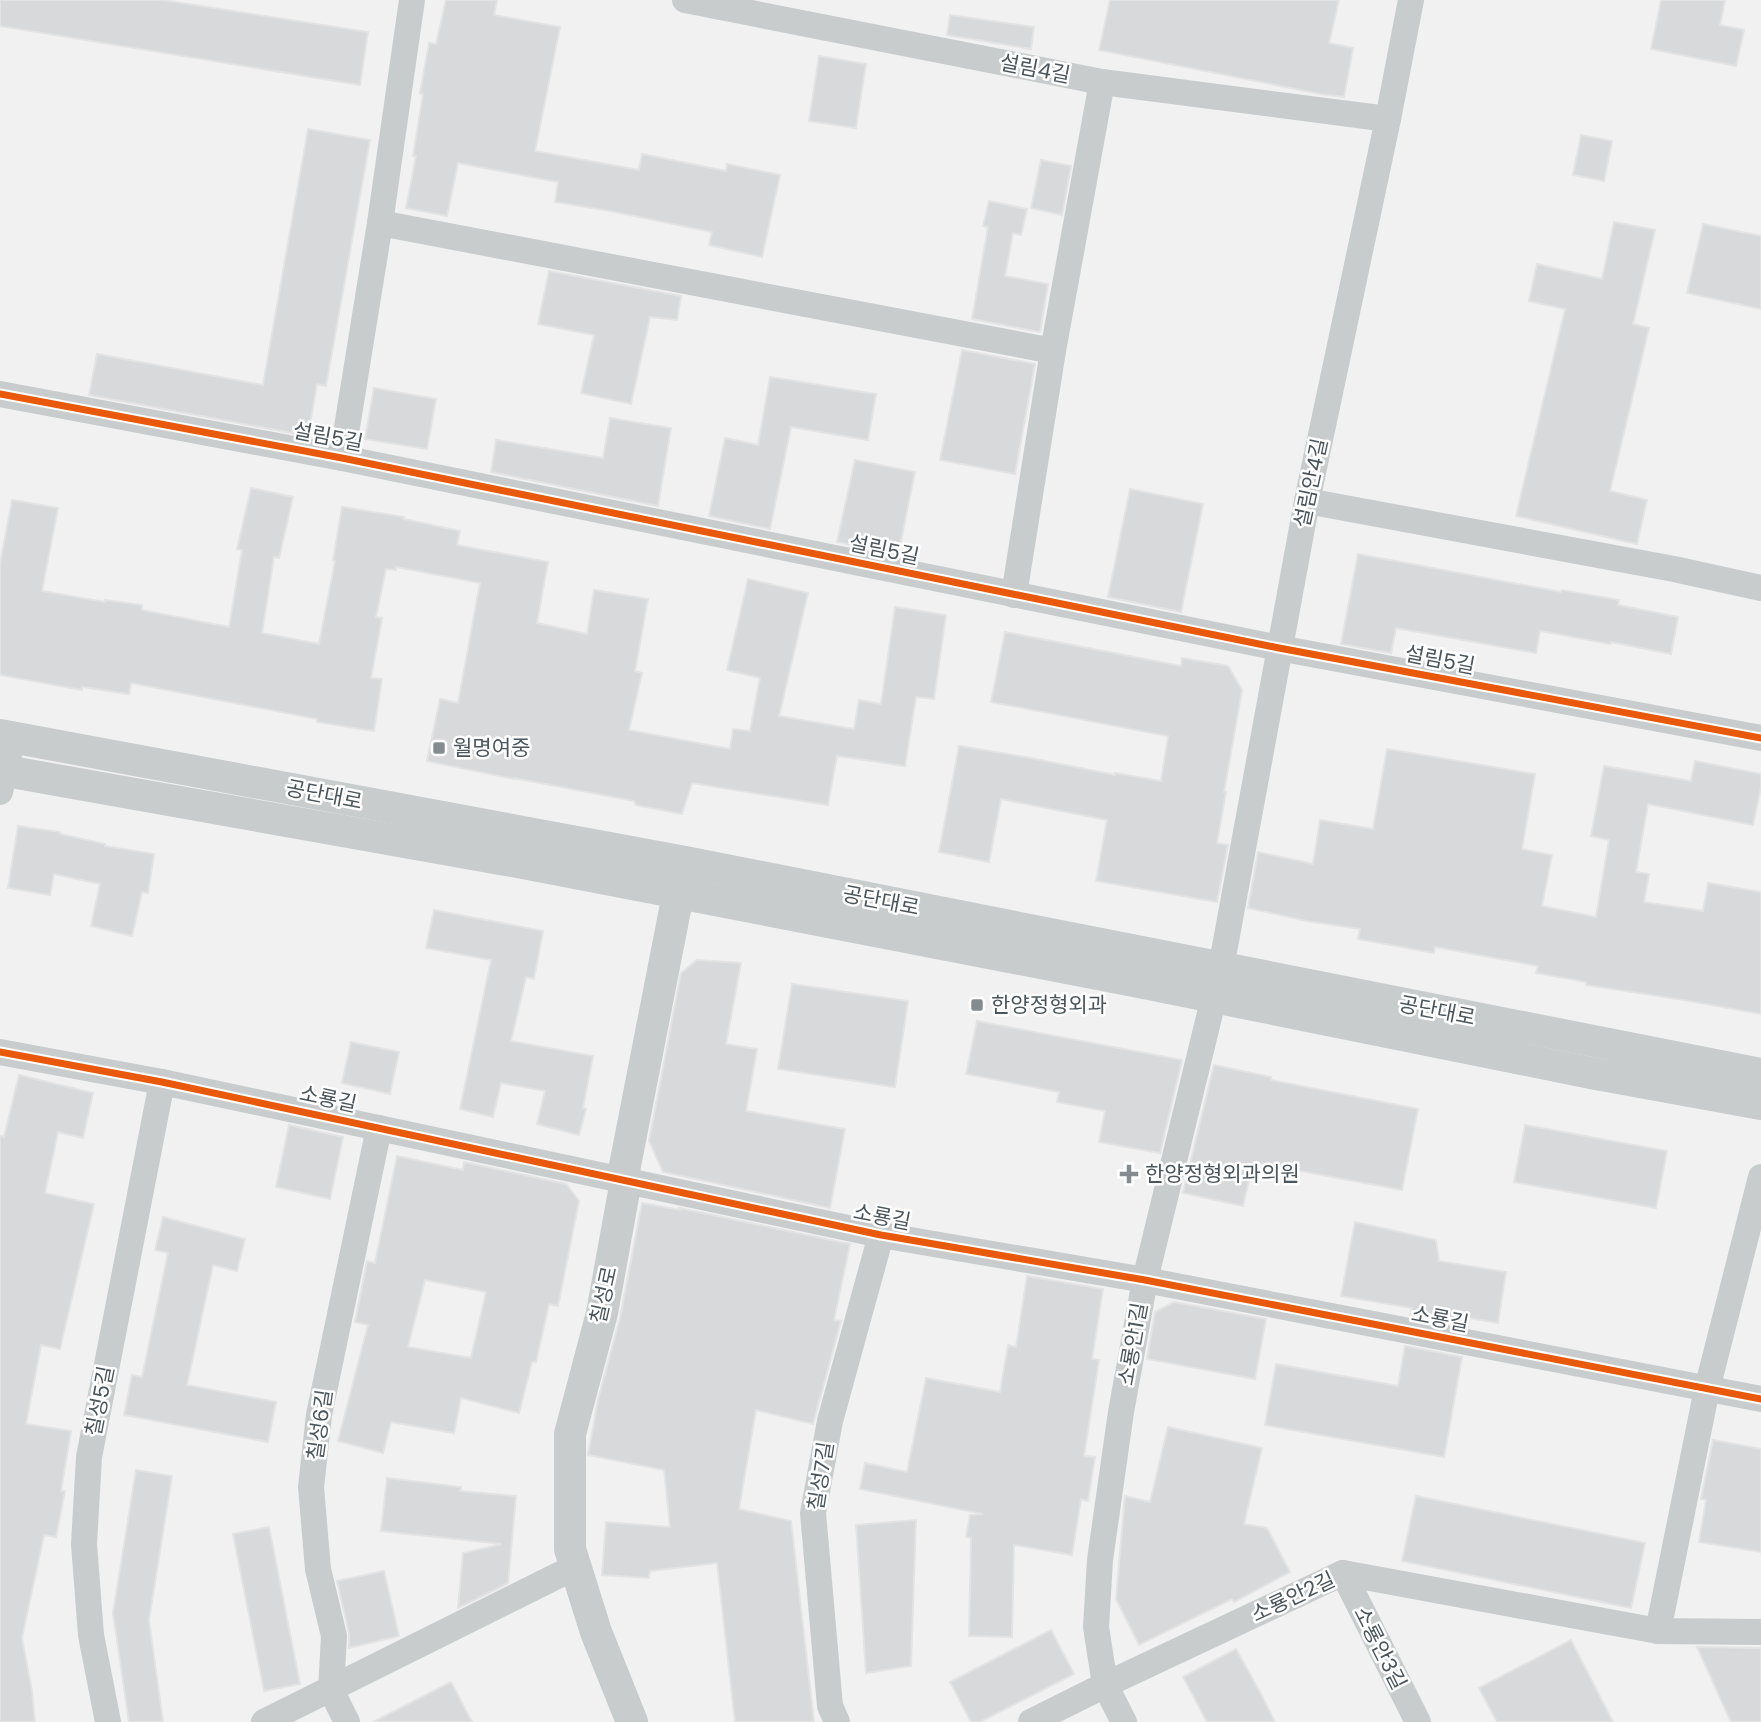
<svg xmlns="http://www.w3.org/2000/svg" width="1761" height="1722" font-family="Poppins,'Noto Sans KR',sans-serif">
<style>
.building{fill:#d7d9da;stroke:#e3e3e4;stroke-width:2;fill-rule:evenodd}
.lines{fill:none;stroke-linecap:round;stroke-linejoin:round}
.minor{stroke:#c9cccd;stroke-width:26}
.tertiary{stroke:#c9cccd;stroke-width:32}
.cycleway-casing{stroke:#fff;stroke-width:11}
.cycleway{stroke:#e8590c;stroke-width:7}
.poi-dot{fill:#848c90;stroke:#fff;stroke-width:2.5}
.labels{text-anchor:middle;stroke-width:5;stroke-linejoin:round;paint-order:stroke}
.street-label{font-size:21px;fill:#4a565c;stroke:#fff}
.poi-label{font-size:21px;fill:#4a565c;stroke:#fff;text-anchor:start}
</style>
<rect width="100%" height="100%" fill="#f1f1f1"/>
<g class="building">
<path d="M 0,0 L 162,0 L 368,32 L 360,85 L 0,26 Z"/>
<path d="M 446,0 L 497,0 L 494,15 L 560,27 L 535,151 L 639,170 L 642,154 L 726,171 L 727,164 L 780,175 L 762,257 L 709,245 L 712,232 L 610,211 L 555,202 L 558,182 L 458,163 L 447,216 L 406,208 L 416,156 L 413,156 L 423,94 L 420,93 L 429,43 L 436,44 Z"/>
<path d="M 1110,0 L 1339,0 L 1329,43 L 1353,48 L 1344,97 L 1321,94 L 1099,50 Z"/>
<path d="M 1661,0 L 1725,0 L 1720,25 L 1744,30 L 1736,66 L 1651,49 Z"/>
<path d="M 950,15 L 1034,27 L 1031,49 L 947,35 Z"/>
<path d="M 819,56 L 866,64 L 856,128 L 809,121 Z"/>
<path d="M 308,129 L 370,140 L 326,386 L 317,384 L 308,436 L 89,395 L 97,354 L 263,385 Z"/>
<path d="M 1581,135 L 1612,141 L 1604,181 L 1573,175 Z"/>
<path d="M 1041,160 L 1071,166 L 1062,215 L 1031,208 Z"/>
<path d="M 989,201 L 1027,209 L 1021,235 L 1013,233 L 1005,276 L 1048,284 L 1040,332 L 972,319 L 988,227 L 983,226 Z"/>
<path d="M 1614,222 L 1655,230 L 1633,324 L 1649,328 L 1610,491 L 1647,500 L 1637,544 L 1516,516 L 1565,309 L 1529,301 L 1537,264 L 1602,279 Z"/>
<path d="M 1703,224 L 1761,236 L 1761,309 L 1687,293 Z"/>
<path d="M 549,271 L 681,296 L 677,320 L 650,317 L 631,404 L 581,393 L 594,335 L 538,324 Z"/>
<path d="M 962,350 L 1035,364 L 1015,474 L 940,460 Z"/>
<path d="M 770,377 L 876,394 L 868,440 L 791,427 L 770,529 L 709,516 L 725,438 L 758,445 Z"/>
<path d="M 374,388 L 436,399 L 427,449 L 365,439 Z"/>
<path d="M 610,418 L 671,428 L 658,506 L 491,472 L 496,440 L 603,458 Z"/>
<path d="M 855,460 L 915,472 L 898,555 L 837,542 Z"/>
<path d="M 251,488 L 293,497 L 279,558 L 274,557 L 262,633 L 319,644 L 335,561 L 333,560 L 342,507 L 404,517 L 404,519 L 460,531 L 457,545 L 548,562 L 537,623 L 587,634 L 594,590 L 648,599 L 635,671 L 642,673 L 629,730 L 730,749 L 733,729 L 750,731 L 760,678 L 727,670 L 748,579 L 808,593 L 779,716 L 854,729 L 859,700 L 881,704 L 895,607 L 946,615 L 934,699 L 916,697 L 905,766 L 837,756 L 828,805 L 692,783 L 682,814 L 636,805 L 634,801 L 514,778 L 514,779 L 427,761 L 440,699 L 458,703 L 480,583 L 396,567 L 396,570 L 386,569 L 376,617 L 382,618 L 371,678 L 382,679 L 374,731 L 317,722 L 317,719 L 131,683 L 129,694 L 82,687 L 82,690 L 0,675 L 0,564 L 12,500 L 58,508 L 42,591 L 105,602 L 105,600 L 142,605 L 142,610 L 229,627 L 242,550 L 237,549 Z"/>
<path d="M 1130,489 L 1203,504 L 1181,612 L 1108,597 Z"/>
<path d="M 1358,554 L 1561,592 L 1562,590 L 1619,600 L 1618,605 L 1678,617 L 1671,654 L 1611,642 L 1610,644 L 1540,631 L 1536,653 L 1396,628 L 1391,653 L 1341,644 Z"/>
<path d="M 1005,632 L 1181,666 L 1182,658 L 1228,666 L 1242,690 L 1224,792 L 1226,792 L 1217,843 L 1228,845 L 1217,902 L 1096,881 L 1107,820 L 1001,799 L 989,862 L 939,852 L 959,746 L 1025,757 L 1115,775 L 1115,773 L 1161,781 L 1168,736 L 991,702 Z"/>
<path d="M 1387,749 L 1535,774 L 1522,849 L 1552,855 L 1542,906 L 1596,917 L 1609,840 L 1591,836 L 1604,766 L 1691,781 L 1695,761 L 1761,774 L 1761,788 L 1753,825 L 1648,804 L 1636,872 L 1649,874 L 1644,902 L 1703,911 L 1708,883 L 1761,892 L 1761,1014 L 1684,1000 L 1586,985 L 1586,982 L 1536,973 L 1538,966 L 1435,947 L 1434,953 L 1358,939 L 1360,929 L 1307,921 L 1248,908 L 1258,852 L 1313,864 L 1320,820 L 1373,829 Z"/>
<path d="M 18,826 L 60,832 L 60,834 L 105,844 L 105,846 L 154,854 L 148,893 L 142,892 L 132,936 L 91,926 L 100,884 L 54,874 L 50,895 L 8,888 Z"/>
<path d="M 434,910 L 543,931 L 534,979 L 526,977 L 511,1041 L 593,1056 L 583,1108 L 586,1109 L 579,1135 L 537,1124 L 545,1091 L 501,1083 L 493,1117 L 460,1109 L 491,960 L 426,948 Z"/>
<path d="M 697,960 L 741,963 L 726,1044 L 757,1049 L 746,1111 L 845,1129 L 830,1208 L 663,1172 L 649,1141 L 681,973 Z"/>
<path d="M 792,984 L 908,1001 L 895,1087 L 778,1069 Z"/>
<path d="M 977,1021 L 1182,1060 L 1160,1153 L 1099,1142 L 1105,1111 L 1057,1102 L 1059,1092 L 966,1074 Z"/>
<path d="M 351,1042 L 399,1052 L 390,1094 L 342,1083 Z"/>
<path d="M 1214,1065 L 1271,1077 L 1271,1080 L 1418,1109 L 1402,1190 L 1253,1162 L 1243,1206 L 1183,1193 Z"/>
<path d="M 19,1075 L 93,1093 L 83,1138 L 58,1132 L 45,1193 L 94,1204 L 60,1349 L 41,1345 L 26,1424 L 71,1431 L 61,1491 L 65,1491 L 56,1537 L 44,1535 L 22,1638 L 32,1691 L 35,1722 L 0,1722 L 0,1136 L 4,1137 Z"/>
<path d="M 289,1125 L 343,1137 L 330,1199 L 276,1187 Z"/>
<path d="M 1525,1125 L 1667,1151 L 1656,1208 L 1514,1182 Z"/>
<path d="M 397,1156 L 463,1170 L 464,1162 L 566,1184 L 579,1201 L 558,1306 L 549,1304 L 536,1362 L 532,1362 L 519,1413 L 461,1398 L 454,1433 L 391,1422 L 383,1453 L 338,1441 L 368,1325 L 355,1322 L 367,1261 L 375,1263 ZM 425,1280 L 486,1292 L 471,1358 L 408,1347 Z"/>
<path d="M 642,1203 L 680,1210 L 679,1208 L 850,1244 L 834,1320 L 841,1321 L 813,1424 L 756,1410 L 739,1509 L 791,1521 L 814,1722 L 735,1722 L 717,1563 L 650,1571 L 649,1578 L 602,1575 L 606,1522 L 670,1527 L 664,1470 L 588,1455 L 598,1400 L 620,1318 Z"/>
<path d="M 163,1217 L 245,1239 L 237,1271 L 213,1265 L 187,1385 L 276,1402 L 268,1442 L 124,1415 L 132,1375 L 142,1377 L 168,1253 L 155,1250 Z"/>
<path d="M 1355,1222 L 1436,1240 L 1439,1261 L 1506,1272 L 1498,1323 L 1469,1318 L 1468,1326 L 1410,1315 L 1412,1308 L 1341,1296 Z"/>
<path d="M 1027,1276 L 1103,1289 L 1092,1359 L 1099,1360 L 1084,1456 L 1095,1457 L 1088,1501 L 1081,1499 L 1072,1555 L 1014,1545 L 1012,1637 L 969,1636 L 971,1538 L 966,1537 L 970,1515 L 983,1514 L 860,1489 L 865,1463 L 907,1472 L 926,1378 L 1000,1392 L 1008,1345 L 1016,1347 Z"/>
<path d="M 1174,1302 L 1266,1319 L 1255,1379 L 1147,1359 L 1155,1312 Z"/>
<path d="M 1405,1346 L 1462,1357 L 1444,1457 L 1265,1425 L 1276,1364 L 1398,1386 Z"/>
<path d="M 1168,1427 L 1262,1448 L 1244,1524 L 1267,1528 L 1290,1572 L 1234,1602 L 1232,1599 L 1139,1645 L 1116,1599 L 1125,1496 L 1150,1502 Z"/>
<path d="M 1713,1440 L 1761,1449 L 1761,1552 L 1699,1542 L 1706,1500 L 1701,1499 Z"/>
<path d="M 136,1470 L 172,1476 L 149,1620 L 163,1722 L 129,1722 L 113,1613 Z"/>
<path d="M 387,1478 L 461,1487 L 460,1491 L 516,1496 L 508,1583 L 458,1608 L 463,1553 L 502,1544 L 381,1531 Z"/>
<path d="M 1416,1496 L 1645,1543 L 1631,1608 L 1402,1561 Z"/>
<path d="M 916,1520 L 911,1666 L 866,1673 L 856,1525 Z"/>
<path d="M 269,1527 L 300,1684 L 264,1691 L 233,1534 Z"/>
<path d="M 384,1571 L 399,1636 L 349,1648 L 349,1633 L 337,1581 Z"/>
<path d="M 1051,1630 L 1074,1674 L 980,1722 L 971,1722 L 950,1682 Z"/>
<path d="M 1571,1640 L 1613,1722 L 1497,1722 L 1479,1688 Z"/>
<path d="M 1697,1647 L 1761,1648 L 1761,1722 L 1731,1722 Z"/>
<path d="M 1236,1649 L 1261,1694 L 1275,1722 L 1207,1722 L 1183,1677 Z"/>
<path d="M 451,1682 L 472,1722 L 373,1722 Z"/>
</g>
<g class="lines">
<g class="minor">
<path d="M 685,0 L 1102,82 L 1388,119"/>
<path d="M 380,223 L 1053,351"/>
<path d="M 0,394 L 342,458 L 1279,648 L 1761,738"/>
<path d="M 342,458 L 380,223 L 412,0"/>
<path d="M 1307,501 L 1674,569 L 1761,588"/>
<path d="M 1014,595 L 1053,351 L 1102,82"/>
<path d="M 0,792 L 13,737"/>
<path d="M 0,1052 L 162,1082 L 881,1235 L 1145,1280 L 1761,1399"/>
<path d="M 1343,1573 L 1418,1722"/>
<path d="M 1658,1631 L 1707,1389 L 1761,1177"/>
<path d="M 108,1722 L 91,1635 L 84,1544 L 89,1457 L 162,1082"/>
<path d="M 264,1722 L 575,1567"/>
<path d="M 347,1722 L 331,1690 L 334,1636 L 318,1569 L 311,1487 L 319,1415 L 379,1128"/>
<path d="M 837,1722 L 830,1706 L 813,1513 L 830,1421 L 881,1235"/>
<path d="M 1031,1722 L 1105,1685 L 1343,1573 L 1658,1631 L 1761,1632"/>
<path d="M 1124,1722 L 1105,1685 L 1096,1627 L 1100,1560 L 1121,1412 L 1145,1280 L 1221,968 L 1307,501 L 1388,119 L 1411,0"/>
</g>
<g class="tertiary">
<path d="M 0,735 L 685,862 L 1761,1074"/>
<path d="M 0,770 L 523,863 L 1134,981 L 1591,1073 L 1761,1104"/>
<path d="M 632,1722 L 596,1632 L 570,1549 L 570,1434 L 602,1313 L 625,1186 L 622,1181 L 682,874"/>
</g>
<g class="cycleway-casing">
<g id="cycleway">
<path d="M 0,394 L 342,458 L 1279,648 L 1761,738"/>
<path d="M 0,1052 L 162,1082 L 881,1235 L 1145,1280 L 1761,1399"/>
</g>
</g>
<use href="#cycleway" class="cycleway"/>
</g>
<g class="poi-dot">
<rect x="432" y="741" width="14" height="14" rx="3.5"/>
<rect x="970" y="998" width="14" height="14" rx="3.5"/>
<path d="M1125.5 1163.5h7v7h7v7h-7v7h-7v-7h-7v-7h7z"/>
</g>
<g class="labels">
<g class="street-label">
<text transform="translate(1035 69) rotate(11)" y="7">설림4길</text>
<text transform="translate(328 437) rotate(11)" y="7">설림5길</text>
<text transform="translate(1311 483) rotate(-78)" y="7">설림안4길</text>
<text transform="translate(884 550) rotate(12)" y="7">설림5길</text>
<text transform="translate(1440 660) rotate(11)" y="7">설림5길</text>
<text transform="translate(324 795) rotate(11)" y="7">공단대로</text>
<text transform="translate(881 901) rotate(11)" y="7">공단대로</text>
<text transform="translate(1437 1011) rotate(11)" y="7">공단대로</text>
<text transform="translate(328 1099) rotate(12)" y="7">소룡길</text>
<text transform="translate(882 1217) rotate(11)" y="7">소룡길</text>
<text transform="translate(604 1295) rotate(-78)" y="7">칠성로</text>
<text transform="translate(1440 1319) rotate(11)" y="7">소룡길</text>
<text transform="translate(1133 1344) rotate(-80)" y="7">소룡안1길</text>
<text transform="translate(100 1401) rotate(-79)" y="7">칠성5길</text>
<text transform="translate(320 1425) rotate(-82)" y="7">칠성6길</text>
<text transform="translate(821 1476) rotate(-81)" y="7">칠성7길</text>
<text transform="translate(1293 1597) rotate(-25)" y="7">소룡안2길</text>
<text transform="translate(1380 1648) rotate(63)" y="7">소룡안3길</text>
</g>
<g class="poi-label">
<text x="453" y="755">월명여중</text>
<text x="991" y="1012">한양정형외과</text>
<text x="1145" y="1181">한양정형외과의원</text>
</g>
</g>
</svg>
